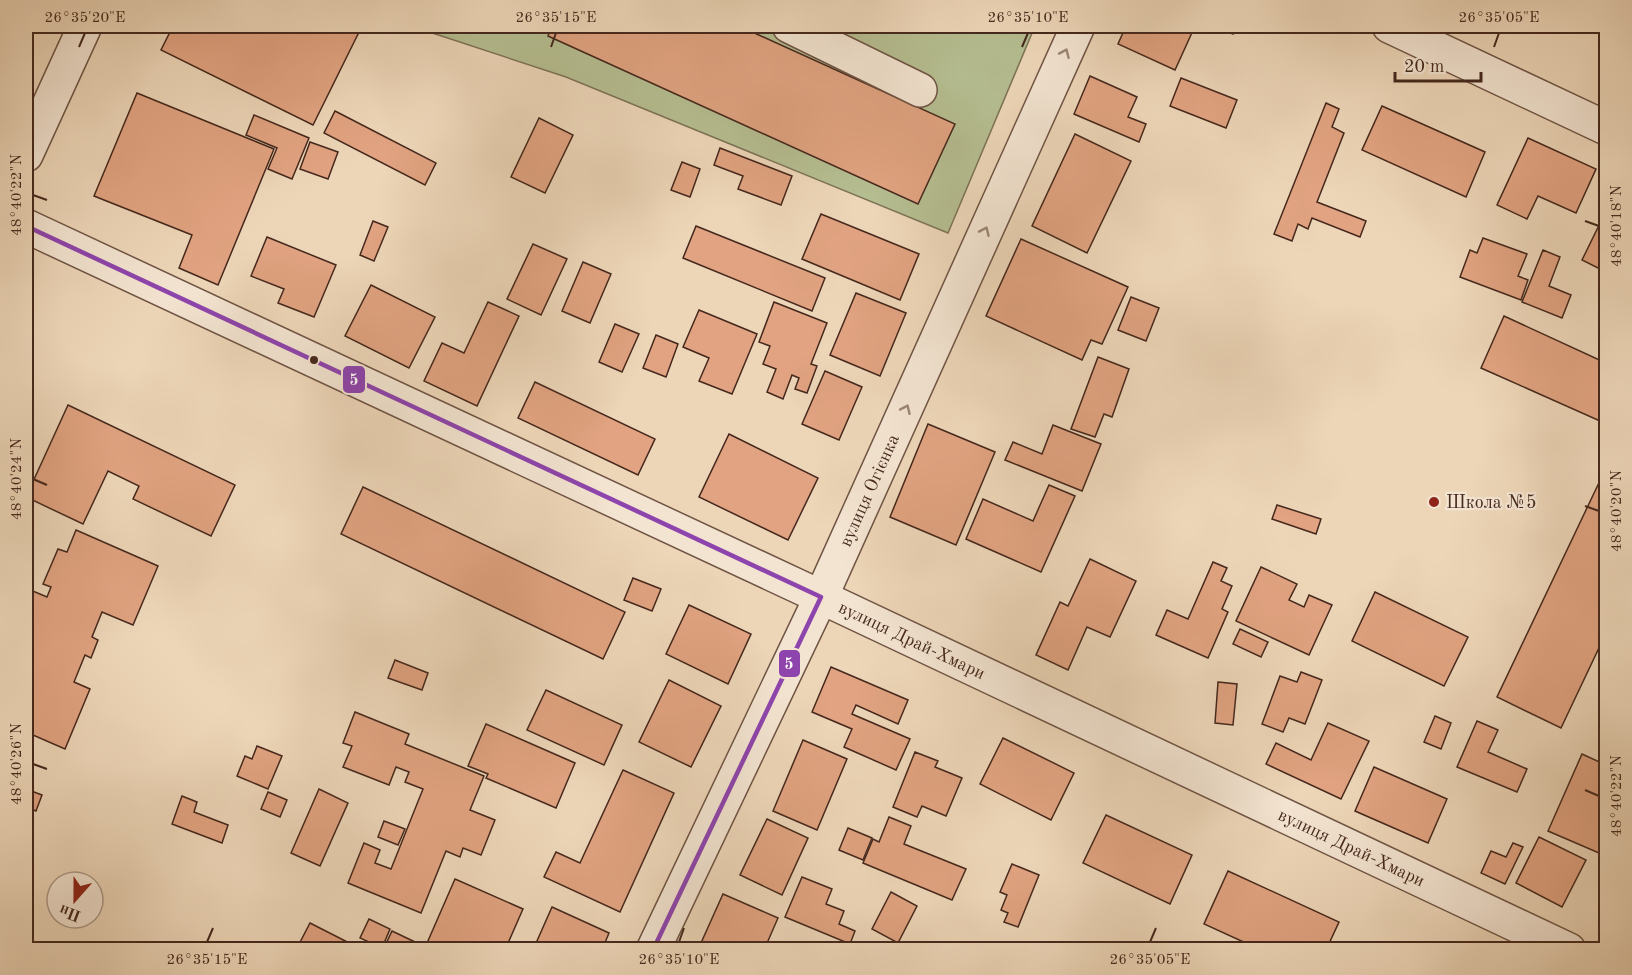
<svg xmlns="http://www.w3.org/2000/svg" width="1632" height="975" font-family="'Old Standard TT',serif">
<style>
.green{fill:#b5be91;stroke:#7d7357;stroke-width:1.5}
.building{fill:#e1a381;stroke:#45281d;stroke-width:1.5}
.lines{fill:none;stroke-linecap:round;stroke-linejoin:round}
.minor-casing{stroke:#6f5444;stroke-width:36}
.minor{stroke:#f3e4d1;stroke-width:33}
.bus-1-casing{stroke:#f3e4d1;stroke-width:9}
.bus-1{stroke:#8e44ad;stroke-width:4.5}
.oneway{stroke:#9c8677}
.ticks{fill:none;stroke:#45281d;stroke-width:2}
.bus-dot{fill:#45281d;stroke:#f3e4d1;stroke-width:2}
.poi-dot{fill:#8f2418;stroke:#f3e4d1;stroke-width:2}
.labels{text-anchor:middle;stroke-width:4.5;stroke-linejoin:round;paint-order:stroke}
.street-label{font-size:18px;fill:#45281d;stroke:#f3e4d1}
.poi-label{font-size:18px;fill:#45281d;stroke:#f3e4d1;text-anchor:start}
.line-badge{stroke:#f3e4d1;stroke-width:2}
.badge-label{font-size:16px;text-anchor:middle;font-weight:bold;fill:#fff}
.neatline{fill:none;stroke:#45281d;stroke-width:2}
.ticks-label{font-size:15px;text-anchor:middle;fill:#45281d}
</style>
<rect width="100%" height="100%" fill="#edd6b8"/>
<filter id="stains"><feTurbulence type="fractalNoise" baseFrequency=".00333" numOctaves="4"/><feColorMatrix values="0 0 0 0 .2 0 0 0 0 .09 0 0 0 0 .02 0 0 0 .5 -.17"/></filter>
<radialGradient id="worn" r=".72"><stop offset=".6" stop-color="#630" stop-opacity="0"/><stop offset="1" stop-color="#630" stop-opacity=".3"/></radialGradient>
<path class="green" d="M 411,26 L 1035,26 L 948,233 L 566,77 Z"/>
<g class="building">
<path d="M 173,26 L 362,26 L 313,125 L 161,50 Z"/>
<path d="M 552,26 L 739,26 L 955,124 L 918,204 L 548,36 Z"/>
<path d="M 1126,26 L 1195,26 L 1175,70 L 1118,44 Z"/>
<path d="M 1214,26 L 1237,26 L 1233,34 Z"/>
<path d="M 1090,76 L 1137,97 L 1128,117 L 1146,124 L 1139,142 L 1074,114 Z"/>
<path d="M 1181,78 L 1237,100 L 1226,128 L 1170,106 Z"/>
<path d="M 137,93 L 274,149 L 218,285 L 179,268 L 192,235 L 94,196 Z"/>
<path d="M 1326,103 L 1339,109 L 1332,127 L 1344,133 L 1317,202 L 1366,221 L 1360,237 L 1312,218 L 1308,229 L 1298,224 L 1292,241 L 1274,234 Z"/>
<path d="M 1382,106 L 1485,152 L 1466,197 L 1362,150 Z"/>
<path d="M 335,111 L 436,163 L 425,185 L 324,133 Z"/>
<path d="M 254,115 L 309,138 L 292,179 L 268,169 L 277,148 L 246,135 Z"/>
<path d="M 539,118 L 573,135 L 545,193 L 511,177 Z"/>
<path d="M 1075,134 L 1131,161 L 1087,253 L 1032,226 Z"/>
<path d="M 1528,138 L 1596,169 L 1576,213 L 1538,196 L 1527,219 L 1497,205 Z"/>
<path d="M 310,142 L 338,152 L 328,179 L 300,169 Z"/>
<path d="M 720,148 L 792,176 L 781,205 L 738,189 L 743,176 L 714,165 Z"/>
<path d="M 682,162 L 700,169 L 690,197 L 671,190 Z"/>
<path d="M 1606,211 L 1606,272 L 1582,260 Z"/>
<path d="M 821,214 L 919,254 L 900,300 L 802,259 Z"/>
<path d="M 373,221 L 388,227 L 374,261 L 360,255 Z"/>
<path d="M 696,226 L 825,278 L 812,311 L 683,258 Z"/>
<path d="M 267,237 L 336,265 L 314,317 L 278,303 L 284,289 L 251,276 Z"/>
<path d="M 1483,238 L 1527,254 L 1518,276 L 1528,280 L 1521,300 L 1460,277 L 1470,250 L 1477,253 Z"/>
<path d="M 1021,239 L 1128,287 L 1102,344 L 1091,340 L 1082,360 L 986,316 Z"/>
<path d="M 533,244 L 567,259 L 541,315 L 507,299 Z"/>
<path d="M 1543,250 L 1560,257 L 1549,286 L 1571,295 L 1562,318 L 1522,302 Z"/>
<path d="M 583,262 L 611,274 L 590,323 L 562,311 Z"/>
<path d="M 371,285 L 435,317 L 409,368 L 345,336 Z"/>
<path d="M 856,293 L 906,313 L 880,376 L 830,355 Z"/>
<path d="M 1131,297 L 1159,308 L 1146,341 L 1118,330 Z"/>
<path d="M 488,302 L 519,316 L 477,406 L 424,381 L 442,343 L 464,353 Z"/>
<path d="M 774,302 L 827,323 L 811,364 L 817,366 L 807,393 L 795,389 L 799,378 L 792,375 L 783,399 L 767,392 L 776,369 L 763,364 L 770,346 L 759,342 Z"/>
<path d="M 699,310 L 757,334 L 732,394 L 699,381 L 709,358 L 683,347 Z"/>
<path d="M 1504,316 L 1606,363 L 1606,407 L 1600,421 L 1481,368 Z"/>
<path d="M 615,324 L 639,334 L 622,372 L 599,362 Z"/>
<path d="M 656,335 L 678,344 L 666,377 L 643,368 Z"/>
<path d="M 1098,357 L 1129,369 L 1112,417 L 1104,414 L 1095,437 L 1071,429 Z"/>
<path d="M 825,371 L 862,387 L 839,440 L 802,424 Z"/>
<path d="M 535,382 L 655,439 L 638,475 L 518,418 Z"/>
<path d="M 68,405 L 235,485 L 211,536 L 133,499 L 139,486 L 108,471 L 83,524 L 26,497 Z"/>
<path d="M 928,424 L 995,452 L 956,545 L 890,517 Z"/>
<path d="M 1053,425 L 1101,444 L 1082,491 L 1005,460 L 1013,442 L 1042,454 Z"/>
<path d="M 729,434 L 818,478 L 788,540 L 699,497 Z"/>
<path d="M 1606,468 L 1606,633 L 1561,728 L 1497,697 Z"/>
<path d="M 1049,485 L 1075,496 L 1041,572 L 966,539 L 983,499 L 1033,521 Z"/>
<path d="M 363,487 L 625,612 L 603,659 L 341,534 Z"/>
<path d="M 1277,505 L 1321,519 L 1316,534 L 1272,519 Z"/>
<path d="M 76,530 L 158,566 L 133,625 L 102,612 L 92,637 L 98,640 L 91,658 L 85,655 L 74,682 L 90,689 L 65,749 L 26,732 L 26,594 L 28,589 L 47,597 L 51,587 L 43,584 L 58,549 L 67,552 Z"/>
<path d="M 1090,559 L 1136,581 L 1110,637 L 1087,627 L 1068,670 L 1036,655 L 1060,602 L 1068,606 Z"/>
<path d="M 1213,562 L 1227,568 L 1221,581 L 1232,586 L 1222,609 L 1228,612 L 1208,658 L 1156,635 L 1167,610 L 1188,619 Z"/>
<path d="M 1261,567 L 1297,584 L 1289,600 L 1304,607 L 1309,595 L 1332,605 L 1309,655 L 1236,621 Z"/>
<path d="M 633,578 L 661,589 L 652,611 L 624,600 Z"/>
<path d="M 1375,592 L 1468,637 L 1444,686 L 1352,641 Z"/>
<path d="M 689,605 L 751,634 L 728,684 L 666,654 Z"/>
<path d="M 1240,629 L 1268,642 L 1261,657 L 1233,644 Z"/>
<path d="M 395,660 L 428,673 L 422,690 L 388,678 Z"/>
<path d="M 831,667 L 908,700 L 898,724 L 856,705 L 852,714 L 910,739 L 896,770 L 844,747 L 852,729 L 812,712 Z"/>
<path d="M 1301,672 L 1322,680 L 1305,724 L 1289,718 L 1283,732 L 1262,724 L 1280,676 L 1297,682 Z"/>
<path d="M 669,680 L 721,706 L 691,767 L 639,742 Z"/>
<path d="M 1218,682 L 1237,684 L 1233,725 L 1215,723 Z"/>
<path d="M 546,690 L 622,725 L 604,765 L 527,730 Z"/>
<path d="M 355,712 L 409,734 L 405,744 L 484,776 L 470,810 L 495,820 L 481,855 L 463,848 L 460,857 L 446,851 L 421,913 L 348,883 L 364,843 L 380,850 L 375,863 L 391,869 L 423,789 L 405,782 L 409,772 L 396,767 L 389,785 L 343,767 L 352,746 L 343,743 Z"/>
<path d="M 1435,716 L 1451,723 L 1441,749 L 1424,742 Z"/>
<path d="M 1477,721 L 1498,730 L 1488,752 L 1527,769 L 1517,792 L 1457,767 Z"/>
<path d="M 1328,723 L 1369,741 L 1341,799 L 1266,764 L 1276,743 L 1311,760 Z"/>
<path d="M 486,724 L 575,763 L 556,808 L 486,778 L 488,774 L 468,766 Z"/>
<path d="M 1003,738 L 1074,773 L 1051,820 L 980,784 Z"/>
<path d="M 803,740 L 847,759 L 817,830 L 773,811 Z"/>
<path d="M 257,746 L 282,756 L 268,789 L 237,776 L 245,756 L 252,759 Z"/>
<path d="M 915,752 L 938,761 L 935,767 L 962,778 L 946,816 L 922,806 L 917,817 L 893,807 Z"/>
<path d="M 1582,754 L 1606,765 L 1606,835 L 1599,853 L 1548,831 Z"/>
<path d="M 1374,767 L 1447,799 L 1428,843 L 1355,811 Z"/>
<path d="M 623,770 L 674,793 L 620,912 L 544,877 L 556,852 L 580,863 Z"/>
<path d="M 26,789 L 42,795 L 36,811 L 26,807 Z"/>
<path d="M 319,789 L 348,803 L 320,866 L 291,853 Z"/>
<path d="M 268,792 L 287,800 L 280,817 L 261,809 Z"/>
<path d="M 182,796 L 197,802 L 194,812 L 228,825 L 222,843 L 172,824 Z"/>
<path d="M 1106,815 L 1192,855 L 1170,904 L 1083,863 Z"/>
<path d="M 889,817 L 911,826 L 904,844 L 966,869 L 952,900 L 863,863 L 873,839 L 879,842 Z"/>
<path d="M 767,819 L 808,838 L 782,895 L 740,875 Z"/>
<path d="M 384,821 L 405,829 L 398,845 L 378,837 Z"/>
<path d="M 848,828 L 872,838 L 863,860 L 839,850 Z"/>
<path d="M 1539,837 L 1586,860 L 1562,907 L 1516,883 Z"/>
<path d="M 1513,843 L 1523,847 L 1505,884 L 1481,873 L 1491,851 L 1506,857 Z"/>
<path d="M 1012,864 L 1039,875 L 1018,927 L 1004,922 L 1008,913 L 1001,910 L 1007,895 L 1000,892 Z"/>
<path d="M 1228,871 L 1339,922 L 1326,950 L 1261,950 L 1204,924 Z"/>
<path d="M 802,877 L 832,889 L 826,904 L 844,911 L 839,924 L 855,931 L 850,944 L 785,917 Z"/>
<path d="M 455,879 L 523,909 L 505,950 L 424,950 Z"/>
<path d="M 891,892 L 917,906 L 898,943 L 872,929 Z"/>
<path d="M 723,894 L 778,918 L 764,950 L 716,950 L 701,943 Z"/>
<path d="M 552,907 L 609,933 L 602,950 L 533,950 Z"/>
<path d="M 369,919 L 390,929 L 382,948 L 360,938 Z"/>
<path d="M 310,923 L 363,950 L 296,950 Z"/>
<path d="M 392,931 L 415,942 L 412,950 L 383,950 Z"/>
</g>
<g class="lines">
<g class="minor-casing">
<g id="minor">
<path d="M 789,26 L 920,90"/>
<path d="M 1389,26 L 1606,128"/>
<path d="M 26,155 L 85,26"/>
<path id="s1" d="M 26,226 L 821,597 L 1569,950"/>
<path id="s2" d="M 653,950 L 821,597 L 1078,26"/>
</g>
</g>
<use href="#minor" class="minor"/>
<g class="bus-1-casing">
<path id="bus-1" d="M 26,226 L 821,597 L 653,950"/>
</g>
<use href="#bus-1" class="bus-1"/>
</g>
<defs><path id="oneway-chevron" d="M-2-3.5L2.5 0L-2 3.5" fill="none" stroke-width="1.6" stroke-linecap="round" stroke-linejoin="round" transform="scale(1.5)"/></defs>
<g class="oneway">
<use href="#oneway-chevron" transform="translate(1065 53) rotate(-66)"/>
<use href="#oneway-chevron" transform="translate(985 231) rotate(-66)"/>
<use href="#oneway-chevron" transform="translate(906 409) rotate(-66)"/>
</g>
<path class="ticks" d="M 79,47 L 85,33M 551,47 L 556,33M 1022,47 L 1028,33M 1494,47 L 1499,33M 33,195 L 47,200M 1585,221 L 1599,226M 33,479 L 47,485M 1585,506 L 1599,511M 33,764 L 47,769M 1585,790 L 1599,796M 207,942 L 213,928M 679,942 L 684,928M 1150,942 L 1156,928"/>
<circle class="bus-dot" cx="314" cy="360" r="5"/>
<circle class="poi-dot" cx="1434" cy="502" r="6"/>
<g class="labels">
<g class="street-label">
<text dy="6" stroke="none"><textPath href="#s2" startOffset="508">вулиця Огієнка</textPath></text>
<text dy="6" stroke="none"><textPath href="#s1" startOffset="978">вулиця Драй-Хмари</textPath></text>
<text dy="6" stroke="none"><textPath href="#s1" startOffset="1464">вулиця Драй-Хмари</textPath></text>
</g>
<g class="poi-label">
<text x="1446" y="508">Школа №5</text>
</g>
</g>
<g class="line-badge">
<rect x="342" y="365" width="24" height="29" rx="6" fill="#8e44ad"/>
<rect x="778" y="649" width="23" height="29" rx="6" fill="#8e44ad"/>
</g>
<g class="badge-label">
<text x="354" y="385">5</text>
<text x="789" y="669">5</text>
</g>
<rect width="1632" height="975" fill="none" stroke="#edd6b8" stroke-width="66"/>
<g transform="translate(75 900) rotate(201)"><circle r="28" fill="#f3e4d1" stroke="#ad9989" stroke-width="1.5"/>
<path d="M0-4.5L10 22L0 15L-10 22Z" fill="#8f2418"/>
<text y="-9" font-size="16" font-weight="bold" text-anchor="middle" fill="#45281d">Пн</text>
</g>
<path d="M1395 72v9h86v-9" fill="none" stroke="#45281d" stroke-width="3"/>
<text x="1404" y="72" font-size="18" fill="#45281d" stroke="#f3e4d1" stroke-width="4.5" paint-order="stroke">20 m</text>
<rect x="33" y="33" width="1566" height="909" class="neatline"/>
<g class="ticks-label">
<text x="85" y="22">26°35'20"E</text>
<text x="556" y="22">26°35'15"E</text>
<text x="1028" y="22">26°35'10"E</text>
<text x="1499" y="22">26°35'05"E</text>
<text transform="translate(16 195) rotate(-90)" y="5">48°40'22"N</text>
<text transform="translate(1616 226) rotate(-90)" y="5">48°40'18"N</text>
<text transform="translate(16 479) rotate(-90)" y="5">48°40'24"N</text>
<text transform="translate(1616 511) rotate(-90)" y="5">48°40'20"N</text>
<text transform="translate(16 764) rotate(-90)" y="5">48°40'26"N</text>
<text transform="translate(1616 796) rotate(-90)" y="5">48°40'22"N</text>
<text x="207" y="964">26°35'15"E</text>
<text x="679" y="964">26°35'10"E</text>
<text x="1150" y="964">26°35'05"E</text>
</g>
<rect width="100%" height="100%" filter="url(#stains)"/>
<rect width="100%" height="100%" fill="url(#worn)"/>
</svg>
